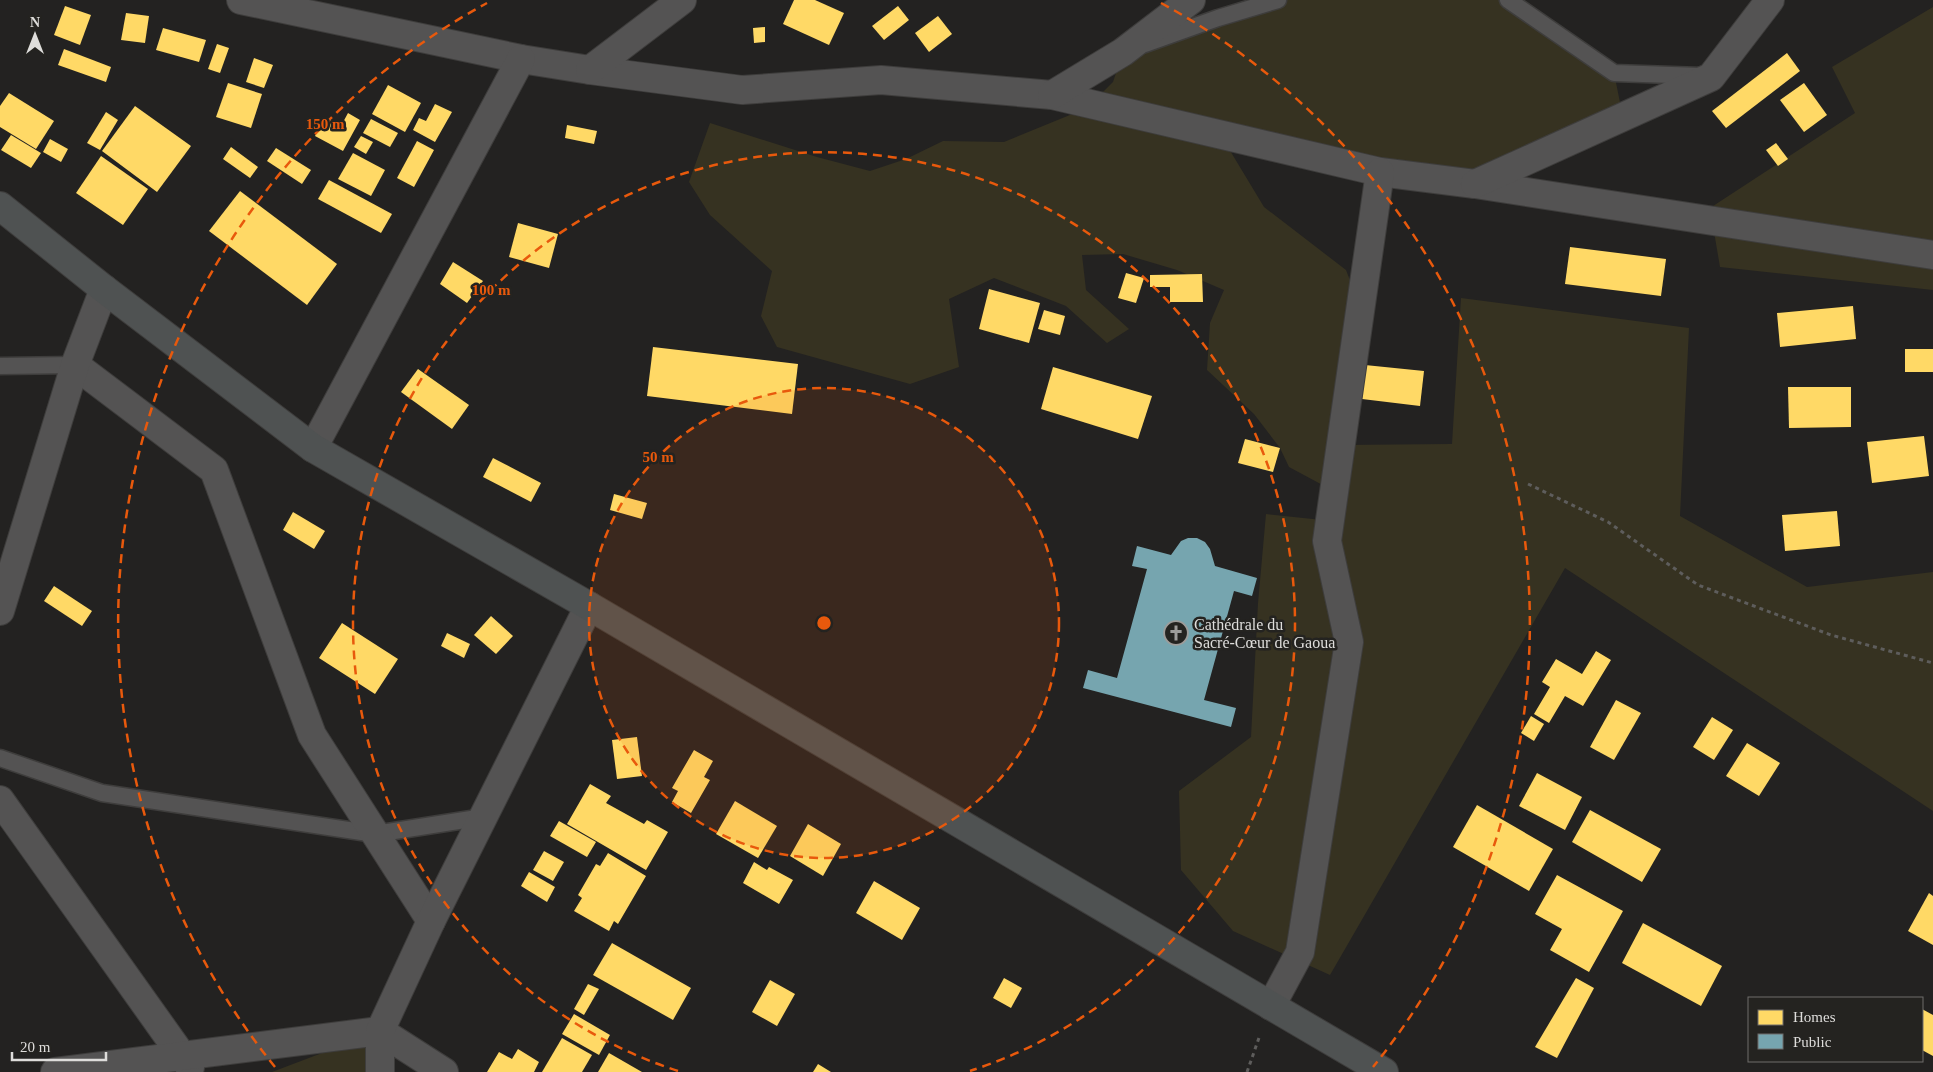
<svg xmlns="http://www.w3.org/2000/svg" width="1933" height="1072" font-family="Georgia,serif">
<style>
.green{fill:#363221}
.homes{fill:#ffd966}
.public{fill:#76a5af}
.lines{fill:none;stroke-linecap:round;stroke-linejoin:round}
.service-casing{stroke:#3e3d3c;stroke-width:19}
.minor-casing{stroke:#3e3d3c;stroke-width:30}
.secondary-casing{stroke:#3e3d3c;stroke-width:30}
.path{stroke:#5e5d5c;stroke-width:3;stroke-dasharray:4 4;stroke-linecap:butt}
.service{stroke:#545353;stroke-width:16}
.minor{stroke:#545353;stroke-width:28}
.secondary{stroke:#4f5252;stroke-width:28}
.ring{fill:none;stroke:#e8590c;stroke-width:2.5;stroke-dasharray:9 6}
.labels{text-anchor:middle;stroke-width:5;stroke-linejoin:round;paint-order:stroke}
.poi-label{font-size:16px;fill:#dedddb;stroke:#242320;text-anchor:start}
.centre{fill:#e8590c;stroke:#242320;stroke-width:2.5}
.ring-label{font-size:15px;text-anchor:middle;font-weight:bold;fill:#e8590c;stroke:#242320;stroke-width:5;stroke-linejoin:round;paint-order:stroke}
</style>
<rect width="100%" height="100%" fill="#232221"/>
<g class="green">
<path d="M 1278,0 L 1508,0 L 1614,73 L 1623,117 L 1475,184 L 1217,129 L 1264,207 L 1346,270 L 1361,309 L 1341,445 L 1452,444 L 1461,298 L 1689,328 L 1680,516 L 1807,587 L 1933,572 L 1933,811 L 1565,568 L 1330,975 L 1233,931 L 1181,870 L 1179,791 L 1251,737 L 1258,603 L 1266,514 L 1322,520 L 1330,489 L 1289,467 L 1280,448 L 1254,414 L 1207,370 L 1210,323 L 1224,290 L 1177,270 L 1123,254 L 1082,255 L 1086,290 L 1129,329 L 1107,343 L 1066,306 L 994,278 L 949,299 L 959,367 L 910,384 L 777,347 L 761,316 L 772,271 L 710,215 L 689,182 L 710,123 L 817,157 L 870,171 L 906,159 L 943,141 L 1004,142 L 1087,108 L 1113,82 L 1123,52 Z"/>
<path d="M 1933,7 L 1933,290 L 1720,267 L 1710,208 L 1855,113 L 1832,67 Z"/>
<path d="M 380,1031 L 380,1072 L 272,1072 Z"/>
</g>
<g class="homes">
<path d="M 794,0 L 815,0 L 844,13 L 829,45 L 783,24 Z"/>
<path d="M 65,6 L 91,15 L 80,45 L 54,35 Z"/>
<path d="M 898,6 L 909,20 L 884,40 L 872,26 Z"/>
<path d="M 126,13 L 149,16 L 145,43 L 121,40 Z"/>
<path d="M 938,16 L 952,34 L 929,52 L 915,33 Z"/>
<path d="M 765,27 L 765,42 L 754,43 L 753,28 Z"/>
<path d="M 163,28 L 206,40 L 199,62 L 156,50 Z"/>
<path d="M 217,44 L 229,48 L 220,73 L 208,69 Z"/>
<path d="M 64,49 L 111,67 L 106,82 L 58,65 Z"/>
<path d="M 1787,53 L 1800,71 L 1726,128 L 1712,111 Z"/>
<path d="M 254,58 L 273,65 L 264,88 L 246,82 Z"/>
<path d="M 228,83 L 262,94 L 251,128 L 216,117 Z"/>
<path d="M 1804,83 L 1827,115 L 1804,132 L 1780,100 Z"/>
<path d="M 388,85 L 421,103 L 405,132 L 372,114 Z"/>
<path d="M 9,93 L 54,121 L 36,149 L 0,127 L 0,106 Z"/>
<path d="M 435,104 L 452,112 L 435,142 L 413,130 L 419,118 L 426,121 Z"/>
<path d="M 135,106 L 191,146 L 157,192 L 102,151 Z"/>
<path d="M 106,112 L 118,120 L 100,150 L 87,143 Z"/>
<path d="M 348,113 L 360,120 L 343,151 L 315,136 L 325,117 L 341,126 Z"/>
<path d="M 371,119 L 398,133 L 390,147 L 363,133 Z"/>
<path d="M 567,125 L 597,131 L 594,144 L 565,138 Z"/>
<path d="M 11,135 L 41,153 L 31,168 L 1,150 Z"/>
<path d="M 361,136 L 373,142 L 366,154 L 354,147 Z"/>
<path d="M 50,139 L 68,149 L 61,162 L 43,152 Z"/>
<path d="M 417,141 L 434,150 L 414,187 L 397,178 Z"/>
<path d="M 1776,143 L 1788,159 L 1778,166 L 1766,150 Z"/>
<path d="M 231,147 L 258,167 L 250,178 L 223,159 Z"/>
<path d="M 276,148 L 311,170 L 302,184 L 267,161 Z"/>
<path d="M 353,153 L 385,170 L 371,196 L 338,179 Z"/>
<path d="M 101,156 L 148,189 L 123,225 L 76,193 Z"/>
<path d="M 329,180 L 392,214 L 381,233 L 318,199 Z"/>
<path d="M 240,191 L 337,264 L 307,305 L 209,231 Z"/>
<path d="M 518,223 L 558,234 L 549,268 L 509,257 Z"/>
<path d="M 1570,247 L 1666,259 L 1661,296 L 1565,284 Z"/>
<path d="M 453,262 L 483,281 L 467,303 L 440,284 Z"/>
<path d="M 1126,273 L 1144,278 L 1136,303 L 1118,298 Z"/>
<path d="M 1202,274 L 1203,302 L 1170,302 L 1170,287 L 1150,287 L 1150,275 Z"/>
<path d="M 989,289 L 1040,303 L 1029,343 L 979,329 Z"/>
<path d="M 1853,306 L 1856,339 L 1780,347 L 1777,313 Z"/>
<path d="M 1044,310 L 1065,316 L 1060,335 L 1038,329 Z"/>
<path d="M 653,347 L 798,364 L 792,414 L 647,396 Z"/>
<rect x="1905" y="349" width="28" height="23"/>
<path d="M 1365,365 L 1424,371 L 1420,406 L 1362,399 Z"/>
<path d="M 1053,367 L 1152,396 L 1138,439 L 1041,409 Z"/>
<path d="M 418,369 L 469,405 L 452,429 L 401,392 Z"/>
<path d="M 1788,387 L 1851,387 L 1851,427 L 1789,428 Z"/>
<path d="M 1924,436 L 1929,476 L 1872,483 L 1867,442 Z"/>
<path d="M 1245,439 L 1280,448 L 1273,472 L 1238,463 Z"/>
<path d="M 493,458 L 541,483 L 531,502 L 483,477 Z"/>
<path d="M 614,494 L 647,503 L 642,519 L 610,510 Z"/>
<path d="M 1837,511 L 1840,546 L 1785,551 L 1782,515 Z"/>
<path d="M 293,512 L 325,531 L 314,549 L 283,530 Z"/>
<path d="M 54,586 L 92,611 L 82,626 L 44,601 Z"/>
<path d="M 491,616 L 513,636 L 496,654 L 474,635 Z"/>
<path d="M 342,623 L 398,659 L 375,694 L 319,658 Z"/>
<path d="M 447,633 L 470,644 L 464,658 L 441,646 Z"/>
<path d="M 1596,651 L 1611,660 L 1583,706 L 1565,696 L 1549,723 L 1534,714 L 1550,687 L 1542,682 L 1556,659 L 1582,674 Z"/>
<path d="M 1616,700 L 1641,713 L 1614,760 L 1590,747 Z"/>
<path d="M 1531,716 L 1544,724 L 1534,741 L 1521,733 Z"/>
<path d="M 1712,717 L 1733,730 L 1714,760 L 1693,747 Z"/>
<path d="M 637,737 L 642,776 L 617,779 L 612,740 Z"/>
<path d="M 1747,743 L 1780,763 L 1759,796 L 1726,776 Z"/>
<path d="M 694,750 L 713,761 L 704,777 L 710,780 L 691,813 L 672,802 L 678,791 L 672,788 Z"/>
<path d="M 1537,773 L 1582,797 L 1565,830 L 1519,806 Z"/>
<path d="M 590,784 L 611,796 L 606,803 L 644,824 L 647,820 L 668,832 L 646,870 L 567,824 Z"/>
<path d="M 735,801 L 777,826 L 758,858 L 716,834 Z"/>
<path d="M 1477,805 L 1553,849 L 1529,891 L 1453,847 Z"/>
<path d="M 1590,810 L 1661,849 L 1642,882 L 1572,842 Z"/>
<path d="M 559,821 L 596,842 L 587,857 L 550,836 Z"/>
<path d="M 808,824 L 841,844 L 823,876 L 790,856 Z"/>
<path d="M 544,851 L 564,862 L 553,881 L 533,870 Z"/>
<path d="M 608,853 L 646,876 L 618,924 L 614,921 L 609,931 L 574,911 L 582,898 L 578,895 L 596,864 L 600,866 Z"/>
<path d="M 754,862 L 767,870 L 769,867 L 793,880 L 779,904 L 743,883 Z"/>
<path d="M 529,872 L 555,887 L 547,902 L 521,886 Z"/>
<path d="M 1557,875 L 1623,911 L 1589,972 L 1550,950 L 1562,929 L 1535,914 Z"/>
<path d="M 874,881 L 920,908 L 902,940 L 856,913 Z"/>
<path d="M 1929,893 L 1933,896 L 1933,945 L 1908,931 Z"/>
<path d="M 1643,923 L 1722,966 L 1701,1006 L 1622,963 Z"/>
<path d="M 612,943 L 691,988 L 673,1020 L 593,975 Z"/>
<path d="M 1004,978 L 1022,988 L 1011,1008 L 993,998 Z"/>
<path d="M 1576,978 L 1594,988 L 1557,1058 L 1535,1047 Z"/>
<path d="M 770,980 L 795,994 L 777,1026 L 752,1012 Z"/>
<path d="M 588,984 L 599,989 L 584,1015 L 574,1009 Z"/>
<path d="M 1922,1009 L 1933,1015 L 1933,1056 L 1922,1050 Z"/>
<path d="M 574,1014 L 610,1035 L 599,1055 L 562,1034 Z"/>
<path d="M 562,1038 L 592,1055 L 582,1072 L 542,1072 Z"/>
<path d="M 518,1049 L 539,1062 L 534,1072 L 487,1072 L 499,1052 L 512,1059 Z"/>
<path d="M 609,1053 L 642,1072 L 598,1072 Z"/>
<path d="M 818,1064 L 831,1072 L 813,1072 Z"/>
</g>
<path class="public" d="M 1188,538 L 1197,538 L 1205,542 L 1210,549 L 1215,566 L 1257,578 L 1252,596 L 1234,591 L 1204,700 L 1236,708 L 1231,727 L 1083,688 L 1088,670 L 1117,678 L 1147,569 L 1132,566 L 1137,546 L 1171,555 L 1181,541 Z"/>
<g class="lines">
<g class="service-casing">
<g id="service">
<path d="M 1508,0 L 1614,73 L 1701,76"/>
<path d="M 1145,44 L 1218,18 L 1278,0"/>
<path d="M 0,366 L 75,365"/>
<path d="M 0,758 L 102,793 L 375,834 L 484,817"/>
</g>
</g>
<g class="minor-casing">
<g id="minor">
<path d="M 241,0 L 521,59 L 590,70 L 742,90 L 881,80 L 1052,95 L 1380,172 L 1475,184 L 1933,255"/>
<path d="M 590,70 L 682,0"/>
<path d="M 1052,95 L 1123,52 L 1191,0"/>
<path d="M 1475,184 L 1711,77 L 1770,0"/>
<path d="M 75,365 L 214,470 L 312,735 L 431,921"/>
<path d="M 313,448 L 521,59"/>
<path d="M 0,611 L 75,365 L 104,289"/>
<path d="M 0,800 L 190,1067"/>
<path d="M 1271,1006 L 1300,952 L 1349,642 L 1327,541 L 1380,172"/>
<path d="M 55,1072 L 380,1031 L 444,1072"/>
<path d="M 380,1072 L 380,1031 L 431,921 L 589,606"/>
</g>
</g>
<g class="secondary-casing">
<path id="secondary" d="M 0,206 L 104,289 L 313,448 L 589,606 L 1384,1072"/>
</g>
<g class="path">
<path d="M 1528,484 L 1608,522 L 1698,585 L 1831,635 L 1933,663"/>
<path d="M 1247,1072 L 1260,1035"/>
</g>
<use href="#service" class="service"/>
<use href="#minor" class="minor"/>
<use href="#secondary" class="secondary"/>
</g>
<circle cx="824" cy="623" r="235" fill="#e8590c" fill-opacity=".12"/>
<g class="ring">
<circle cx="824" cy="623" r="235"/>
<path d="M678 1071A471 471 0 1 1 970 1071"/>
<path d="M275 1067A706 706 0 0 1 487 3M1161 3A706 706 0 0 1 1373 1067"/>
</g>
<defs>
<g id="church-ring" transform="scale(1.25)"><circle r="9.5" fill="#242320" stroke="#9d9c9a" stroke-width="1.5"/><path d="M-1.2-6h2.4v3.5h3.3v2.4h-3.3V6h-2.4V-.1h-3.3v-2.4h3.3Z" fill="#9d9c9a"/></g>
</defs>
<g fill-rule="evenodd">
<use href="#church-ring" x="1176" y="633"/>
</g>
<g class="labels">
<g class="poi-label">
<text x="1194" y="630">Cathédrale du<tspan x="1194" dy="18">Sacré-Cœur de Gaoua</tspan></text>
</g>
</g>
<circle cx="824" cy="623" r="8" class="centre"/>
<g class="ring-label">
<text x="325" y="129">150 m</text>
<text x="491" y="295">100 m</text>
<text x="658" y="462">50 m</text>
</g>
<rect x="1748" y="997" width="175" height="65" fill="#242320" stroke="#6e6d6b"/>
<rect x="1758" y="1010" width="25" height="15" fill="#ffd966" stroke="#6e6d6b"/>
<text x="1793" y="1022" font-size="15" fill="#dedddb">Homes</text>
<rect x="1758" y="1034" width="25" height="15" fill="#76a5af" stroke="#6e6d6b"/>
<text x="1793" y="1047" font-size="15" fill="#dedddb">Public</text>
<g transform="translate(35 35)" stroke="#242320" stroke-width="4" paint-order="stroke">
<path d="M0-4L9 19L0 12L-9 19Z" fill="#dedddb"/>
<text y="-8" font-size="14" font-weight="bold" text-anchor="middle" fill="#dedddb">N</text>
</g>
<path d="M12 1052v8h94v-8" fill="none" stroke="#dedddb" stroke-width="2.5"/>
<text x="20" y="1052" font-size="15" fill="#dedddb" stroke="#242320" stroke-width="4" paint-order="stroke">20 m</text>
</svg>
